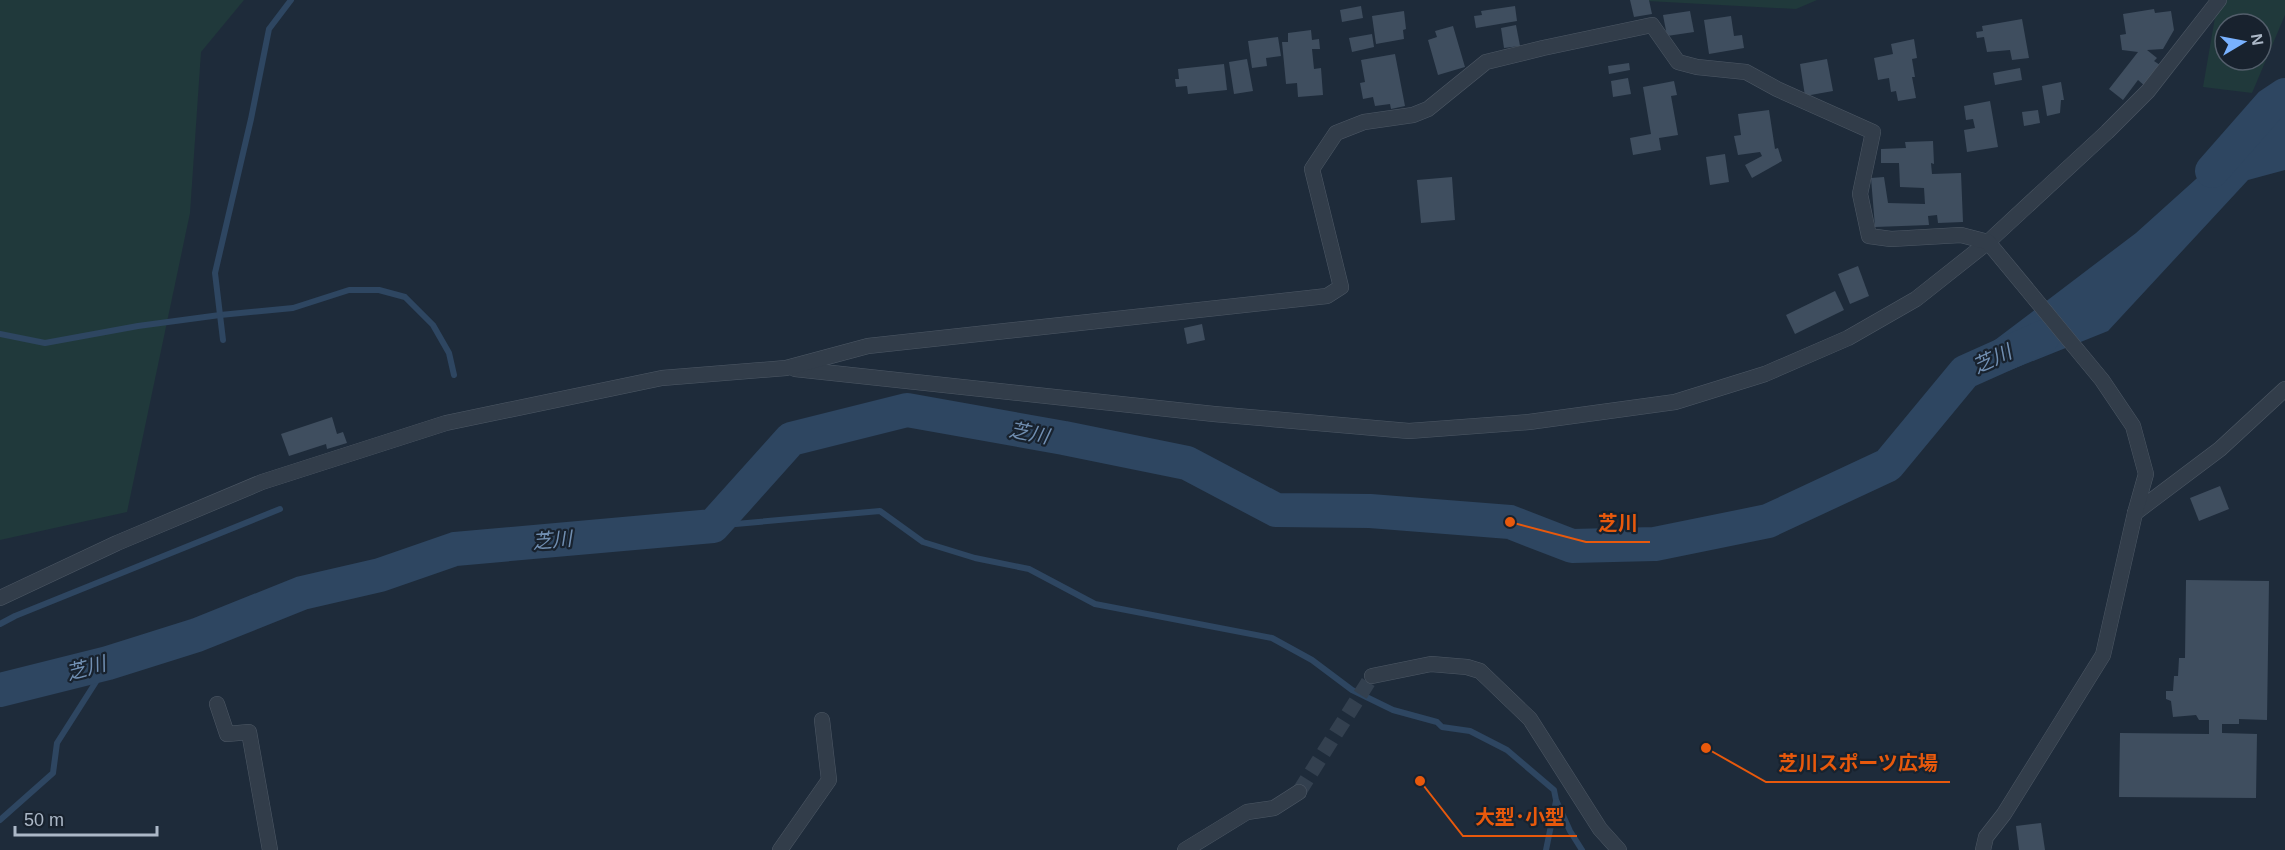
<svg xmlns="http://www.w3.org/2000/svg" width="2285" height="850" font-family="Arial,'Noto Sans JP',sans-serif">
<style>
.green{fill:#20393b;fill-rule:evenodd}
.water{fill:#2e4661}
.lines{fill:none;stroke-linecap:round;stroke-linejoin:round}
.stream{stroke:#2e4661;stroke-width:6}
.river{stroke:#2e4661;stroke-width:34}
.building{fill:#3f4e5f}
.street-tunnel{stroke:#33404f;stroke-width:15;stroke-dasharray:15 8;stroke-linecap:butt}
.street-casing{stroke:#4d5865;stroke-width:16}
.street{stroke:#323d4a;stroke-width:15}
.labels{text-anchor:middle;stroke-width:4.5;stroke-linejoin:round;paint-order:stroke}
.water-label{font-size:20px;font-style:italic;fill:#718fb2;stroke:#18222e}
.leader{fill:none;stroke:#e8590c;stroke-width:2}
.callout-dot{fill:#e8590c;stroke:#18222e;stroke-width:2}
.callout-label{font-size:20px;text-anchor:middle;font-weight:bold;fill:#e8590c;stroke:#18222e;stroke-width:4.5;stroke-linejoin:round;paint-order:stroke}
</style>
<rect width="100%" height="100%" fill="#1e2b3a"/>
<g class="green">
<path d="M 0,0 L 244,0 L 201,52 L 190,213 L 127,512 L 0,540 Z"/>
<path d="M 1629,0 L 1817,0 L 1796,9 Z"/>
<path d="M 2218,0 L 2285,0 L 2285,15 L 2252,93 L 2203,87 ZM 2225,24 L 2261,24 L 2261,60 L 2225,60 Z"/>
</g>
<path class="water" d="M 2285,99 L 2285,170 L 2248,180 L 2108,331 L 2008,371 L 1991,343 L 2136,233 Z"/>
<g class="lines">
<g class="stream">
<path d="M 0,334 L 45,343 L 138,326 L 220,315 L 293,308 L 349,290 L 379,290 L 405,297 L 433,325 L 449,353 L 454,375"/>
<path d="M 223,340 L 215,273 L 251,119 L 269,29 L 291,0"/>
<path d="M 713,526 L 880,511 L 923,542 L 975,558 L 1029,569 L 1095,604 L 1272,638 L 1312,660 L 1352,690 L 1393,710 L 1437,722 L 1442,727 L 1470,731 L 1507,750 L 1554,790 L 1556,800 L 1570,831 L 1582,850"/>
<path d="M 0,624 L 15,616 L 280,509"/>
<path d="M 0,820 L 53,773 L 57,743 L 108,663"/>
<path d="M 1546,850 L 1556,801"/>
</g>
<g class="river">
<path d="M 2212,171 L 2270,105 L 2285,95"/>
<path d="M 0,690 L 108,663 L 197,635 L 302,593 L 380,575 L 455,549 L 713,526 L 791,439 L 907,410 L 1064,438 L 1187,463 L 1276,510 L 1370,511 L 1510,522 L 1572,546 L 1655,544 L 1768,521 L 1888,465 L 1965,372 L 2043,337"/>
</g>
</g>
<g class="building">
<path d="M 1630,0 L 1649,0 L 1652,14 L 1634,17 Z"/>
<path d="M 1361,6 L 1363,18 L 1342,22 L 1340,10 Z"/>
<path d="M 1515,6 L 1517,21 L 1476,28 L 1474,16 L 1482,15 L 1481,11 Z"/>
<path d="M 2154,9 L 2155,13 L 2171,11 L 2174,30 L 2163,49 L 2147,50 L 2157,58 L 2154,61 L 2160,65 L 2145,86 L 2138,80 L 2123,100 L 2109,89 L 2138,52 L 2122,50 L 2120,35 L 2126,34 L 2123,14 Z"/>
<path d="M 1404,11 L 1406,29 L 1403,30 L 1404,39 L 1376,44 L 1372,16 Z"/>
<path d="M 1690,11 L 1694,32 L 1667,36 L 1663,15 Z"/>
<path d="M 1731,16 L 1734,36 L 1742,35 L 1744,48 L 1709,54 L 1704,20 Z"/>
<path d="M 2022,19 L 2029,58 L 2012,60 L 2010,50 L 1987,52 L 1984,37 L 1977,38 L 1976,32 L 1983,31 L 1982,26 Z"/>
<path d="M 1516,25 L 1520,46 L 1504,48 L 1501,28 Z"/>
<path d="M 1453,26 L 1465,67 L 1438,75 L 1428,40 L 1437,37 L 1435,31 Z"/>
<path d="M 1311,30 L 1312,40 L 1319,39 L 1320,49 L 1312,49 L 1314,69 L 1321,68 L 1323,95 L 1298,97 L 1297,83 L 1286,84 L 1282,42 L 1288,42 L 1288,33 Z"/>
<path d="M 1372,34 L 1374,47 L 1352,52 L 1349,38 Z"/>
<path d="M 1278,37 L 1281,56 L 1266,58 L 1267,66 L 1252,68 L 1248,41 Z"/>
<path d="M 1914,39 L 1917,58 L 1912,59 L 1915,77 L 1912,77 L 1916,98 L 1898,101 L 1896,91 L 1891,92 L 1889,78 L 1878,80 L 1874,58 L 1893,54 L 1891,44 Z"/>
<path d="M 1395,54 L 1405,106 L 1391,109 L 1390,104 L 1375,106 L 1373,97 L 1363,99 L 1360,83 L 1365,82 L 1361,60 Z"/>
<path d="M 1247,59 L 1253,91 L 1234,94 L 1229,62 Z"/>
<path d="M 1827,59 L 1833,91 L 1805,96 L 1800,64 Z"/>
<path d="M 1629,63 L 1630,70 L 1609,74 L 1608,66 Z"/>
<path d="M 1224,64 L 1227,90 L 1188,94 L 1187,86 L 1176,87 L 1175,79 L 1179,79 L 1178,69 Z"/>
<path d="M 2020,68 L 2022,80 L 1995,85 L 1993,73 Z"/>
<path d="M 1628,78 L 1631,94 L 1613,97 L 1611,81 Z"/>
<path d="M 1674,81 L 1677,95 L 1671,96 L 1678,135 L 1659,138 L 1661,150 L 1633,155 L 1630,138 L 1651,134 L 1643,87 Z"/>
<path d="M 2061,82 L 2064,100 L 2061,100 L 2060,113 L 2047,116 L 2042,86 Z"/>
<path d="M 1990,101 L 1998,147 L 1967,152 L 1964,130 L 1975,128 L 1973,119 L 1966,120 L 1964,106 Z"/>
<path d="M 1769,110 L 1775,149 L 1778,148 L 1782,161 L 1752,178 L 1745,165 L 1762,156 L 1760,152 L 1738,155 L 1734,136 L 1741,135 L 1738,114 Z"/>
<path d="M 2038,110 L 2040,123 L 2024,126 L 2022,112 Z"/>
<path d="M 1933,141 L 1934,164 L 1931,163 L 1932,174 L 1961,173 L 1963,222 L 1938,223 L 1937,215 L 1928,216 L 1929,225 L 1875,227 L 1871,178 L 1884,177 L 1888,203 L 1925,204 L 1924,188 L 1900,187 L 1899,163 L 1881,163 L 1881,149 L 1906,148 L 1905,142 Z"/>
<path d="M 1725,154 L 1729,182 L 1710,185 L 1706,157 Z"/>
<path d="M 1452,177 L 1455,220 L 1421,223 L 1417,180 Z"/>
<path d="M 1858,266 L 1869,296 L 1850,304 L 1838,274 Z"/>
<path d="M 1835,291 L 1844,310 L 1795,334 L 1786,315 Z"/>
<path d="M 1202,324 L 1205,340 L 1187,344 L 1184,328 Z"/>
<path d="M 332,417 L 337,434 L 343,432 L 347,443 L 327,449 L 326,444 L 289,456 L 281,434 Z"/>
<path d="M 2220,486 L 2229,509 L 2199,521 L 2190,498 Z"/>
<path d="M 2186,580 L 2269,581 L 2267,720 L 2239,719 L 2239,724 L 2222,724 L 2222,733 L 2257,734 L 2256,798 L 2119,797 L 2120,733 L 2209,734 L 2209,720 L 2199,720 L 2196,715 L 2173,717 L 2171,701 L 2166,699 L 2166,691 L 2173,691 L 2174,676 L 2178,676 L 2179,658 L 2185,658 Z"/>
<path d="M 2041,823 L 2045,850 L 2019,850 L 2016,826 Z"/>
</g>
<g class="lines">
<path class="street-tunnel" d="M 1299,792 L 1372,676"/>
<g class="street-casing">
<g id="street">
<path d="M 795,369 L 1214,414 L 1409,431 L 1529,422 L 1675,402 L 1765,374 L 1848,338 L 1916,299 L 1988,242 L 2107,132 L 2148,91 L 2219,0"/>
<path d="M 2135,513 L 2220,449 L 2285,389"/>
<path d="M 0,598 L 117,543 L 262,482 L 446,423 L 662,378 L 786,368 L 868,346 L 1327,296 L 1341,287 L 1312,169 L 1336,133 L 1364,122 L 1413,115 L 1428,109 L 1486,62 L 1543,48 L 1652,25 L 1678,62 L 1697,67 L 1746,72 L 1777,89 L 1873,132 L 1860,194 L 1869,236 L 1891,239 L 1961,235 L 1988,242 L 2102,380 L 2133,426 L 2146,474 L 2135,513 L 2103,655 L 2004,814 L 1986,837 L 1983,850"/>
<path d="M 1372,676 L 1431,664 L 1467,667 L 1480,671 L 1530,719 L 1600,829 L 1619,850"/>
<path d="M 217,704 L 227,734 L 249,732 L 270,850"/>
<path d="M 780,850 L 829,780 L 822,720"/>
<path d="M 1185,850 L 1247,812 L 1274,808 L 1299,792"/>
</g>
</g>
<use href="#street" class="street"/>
</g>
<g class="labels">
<g class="water-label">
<text transform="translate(1992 359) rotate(-25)" y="7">芝川</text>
<text transform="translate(1029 433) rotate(11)" y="7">芝川</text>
<text transform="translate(552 540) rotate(-5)" y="7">芝川</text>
<text transform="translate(86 668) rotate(-15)" y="7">芝川</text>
</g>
</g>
<path class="leader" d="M1510 522L1586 542H1650M1706 748L1766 782H1950M1420 781L1463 836H1577"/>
<g class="callout-dot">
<circle cx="1510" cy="522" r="6"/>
<circle cx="1706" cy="748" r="6"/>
<circle cx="1420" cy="781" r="6"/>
</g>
<g class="callout-label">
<text x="1618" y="530">芝川</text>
<text x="1858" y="770">芝川スポーツ広場</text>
<text x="1520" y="824">大型･小型</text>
</g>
<g transform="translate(2243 42) rotate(80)"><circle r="28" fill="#18222e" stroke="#535e6b" stroke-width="1.5"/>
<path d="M0-4.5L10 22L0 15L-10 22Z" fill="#79b2ff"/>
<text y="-9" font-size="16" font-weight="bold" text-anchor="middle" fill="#acb8c7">N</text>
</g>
<path d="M15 826v9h142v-9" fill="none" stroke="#acb8c7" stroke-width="3"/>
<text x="24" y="826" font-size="18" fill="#acb8c7" stroke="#18222e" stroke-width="4.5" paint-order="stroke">50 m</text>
</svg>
